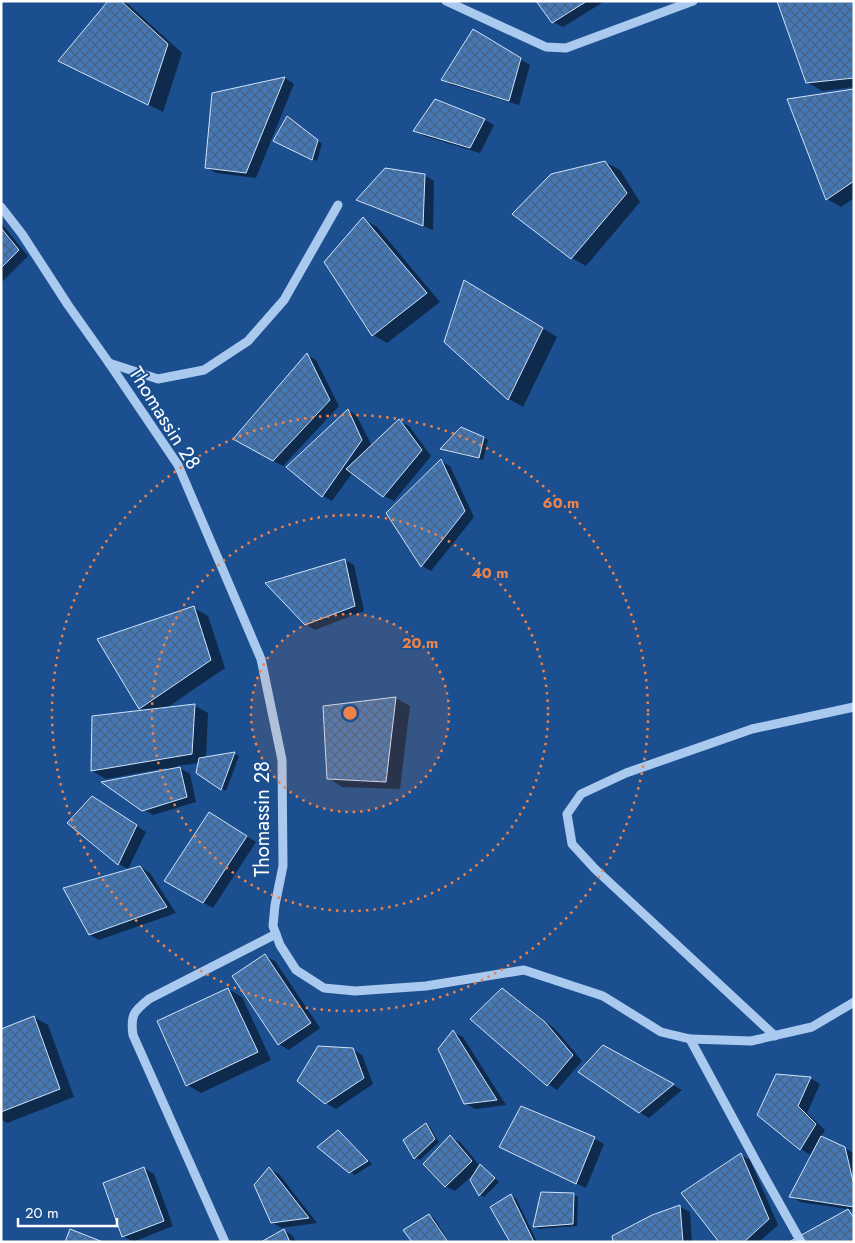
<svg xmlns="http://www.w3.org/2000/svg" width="855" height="1243" font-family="Jost,sans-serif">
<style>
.shadow{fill:#0007}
.building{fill:url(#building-cross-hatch);stroke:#cfe3fa}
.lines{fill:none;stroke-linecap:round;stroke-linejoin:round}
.minor{stroke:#a9c9ee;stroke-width:9}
.ring{fill:none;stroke:#ee8249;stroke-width:2.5;stroke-dasharray:2.5 5}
.labels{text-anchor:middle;stroke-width:4;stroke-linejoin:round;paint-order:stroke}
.street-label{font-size:20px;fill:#fff;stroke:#1b4f8f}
.centre{fill:#ee8249;stroke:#1b4f8f;stroke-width:2.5}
.ring-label{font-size:15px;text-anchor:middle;font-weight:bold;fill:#ee8249;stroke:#1b4f8f;stroke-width:4;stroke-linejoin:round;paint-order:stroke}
</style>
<defs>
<pattern id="building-cross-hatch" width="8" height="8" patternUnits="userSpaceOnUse" patternTransform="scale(1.25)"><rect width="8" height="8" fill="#4478b7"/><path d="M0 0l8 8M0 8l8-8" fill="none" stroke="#486282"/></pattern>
</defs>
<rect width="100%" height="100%" fill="#1b4f8f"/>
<g class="shadow">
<path d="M 109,1 L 123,1 L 128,4 L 182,53 L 163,112 L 73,68 Z"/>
<path d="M 538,1 L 605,1 L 563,27 L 553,22 Z"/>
<path d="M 854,1 L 854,87 L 822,91 L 807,82 Z"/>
<path d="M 473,30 L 530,65 L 519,105 L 452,85 L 442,80 Z"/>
<path d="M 285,78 L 294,84 L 256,178 L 216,173 L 206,167 L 213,94 Z"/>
<path d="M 854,90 L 854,198 L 841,207 L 827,199 Z"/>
<path d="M 435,101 L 485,120 L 494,125 L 480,153 L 424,136 L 415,130 Z"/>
<path d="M 291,120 L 322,144 L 317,161 L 279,143 Z"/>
<path d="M 605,162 L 620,170 L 640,202 L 586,266 L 572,258 L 514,214 Z"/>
<path d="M 424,175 L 434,181 L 433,230 L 367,205 L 358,199 Z"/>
<path d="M 363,219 L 377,227 L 440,302 L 387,343 L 373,335 L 326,262 Z"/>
<path d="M 1,223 L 28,256 L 2,282 L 1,281 Z"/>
<path d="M 479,290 L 557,337 L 523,407 L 509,399 L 445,341 Z"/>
<path d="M 307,355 L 316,360 L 339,406 L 283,466 L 235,439 Z"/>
<path d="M 348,410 L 357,416 L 372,446 L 399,421 L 409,426 L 431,456 L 394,501 L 384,496 L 353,472 L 332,501 L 323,496 Z"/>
<path d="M 484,438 L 488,440 L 483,460 L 446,451 L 442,449 Z"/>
<path d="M 441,461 L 450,466 L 474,517 L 431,571 L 422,566 Z"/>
<path d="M 345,560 L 354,565 L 364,611 L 315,630 L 305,624 Z"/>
<path d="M 194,608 L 208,616 L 225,668 L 165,709 L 194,705 L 208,713 L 206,758 L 235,754 L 239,756 L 226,791 L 221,788 L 199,763 L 177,766 L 190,774 L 196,802 L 153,815 L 143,809 L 167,771 L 166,768 L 106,779 L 92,771 L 145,711 L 140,708 Z"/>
<path d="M 396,698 L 410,706 L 400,789 L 342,787 L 328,778 L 325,707 Z"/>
<path d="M 102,803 L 146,832 L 128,869 L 119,864 L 69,823 Z"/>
<path d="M 219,819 L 256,842 L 213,908 L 165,881 Z"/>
<path d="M 140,867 L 150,873 L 176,913 L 99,940 L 90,935 Z"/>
<path d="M 265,956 L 275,961 L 320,1028 L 289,1050 L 279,1044 L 234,977 Z"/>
<path d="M 228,989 L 242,997 L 271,1060 L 201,1093 L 187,1085 Z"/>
<path d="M 503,990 L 512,995 L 555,1029 L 582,1061 L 557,1090 L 548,1084 Z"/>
<path d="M 34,1017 L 48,1025 L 74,1097 L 7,1123 L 1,1119 L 1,1030 Z"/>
<path d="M 453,1032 L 463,1037 L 506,1105 L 475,1109 L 465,1103 Z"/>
<path d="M 603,1047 L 673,1085 L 682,1090 L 649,1118 L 639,1112 Z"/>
<path d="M 352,1049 L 362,1055 L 373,1084 L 336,1109 L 326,1103 Z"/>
<path d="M 810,1078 L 820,1084 L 807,1113 L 825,1130 L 821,1137 L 854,1153 L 854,1210 L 800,1202 L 791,1196 L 812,1156 L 801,1149 L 758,1114 Z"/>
<path d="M 521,1108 L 595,1139 L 604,1144 L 586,1188 L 510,1152 Z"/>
<path d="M 426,1124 L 430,1127 L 439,1142 L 420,1160 L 415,1158 L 404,1140 Z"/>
<path d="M 338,1132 L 342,1134 L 372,1164 L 355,1175 L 350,1172 Z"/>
<path d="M 450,1137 L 460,1142 L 480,1166 L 481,1166 L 485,1168 L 499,1182 L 484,1197 L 480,1195 L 475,1173 L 455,1191 L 445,1186 Z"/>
<path d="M 741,1155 L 750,1160 L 778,1225 L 759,1242 L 720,1242 Z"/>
<path d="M 144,1168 L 154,1174 L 173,1226 L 133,1242 L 123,1236 Z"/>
<path d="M 269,1169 L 279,1174 L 317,1223 L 281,1228 L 272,1222 Z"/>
<path d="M 573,1194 L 578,1197 L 577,1226 L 539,1229 L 535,1227 Z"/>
<path d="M 511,1195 L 516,1198 L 537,1242 L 511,1242 Z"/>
<path d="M 680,1207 L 690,1212 L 692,1242 L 614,1242 L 653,1216 Z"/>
<path d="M 429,1215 L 434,1218 L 449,1242 L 414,1242 Z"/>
<path d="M 284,1230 L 293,1236 L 296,1242 L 263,1242 Z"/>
</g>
<g class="building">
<path d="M 108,1 L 121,1 L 168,44 L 148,105 L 58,61 Z"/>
<path d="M 536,1 L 587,1 L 552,23 Z"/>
<path d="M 777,1 L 854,1 L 854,78 L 806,83 Z"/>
<path d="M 473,29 L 521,58 L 509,101 L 441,80 Z"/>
<path d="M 285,77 L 246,173 L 205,168 L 212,93 Z"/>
<path d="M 854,89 L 854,181 L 826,200 L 787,99 Z"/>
<path d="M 435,99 L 485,119 L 470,148 L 413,131 Z"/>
<path d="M 287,116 L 318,140 L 312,160 L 273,141 Z"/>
<path d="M 605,161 L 627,193 L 571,259 L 512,214 L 551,174 Z"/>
<path d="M 385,168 L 425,174 L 423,226 L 356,200 Z"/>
<path d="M 363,217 L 427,293 L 372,336 L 324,262 Z"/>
<path d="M 1,228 L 19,250 L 1,268 Z"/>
<path d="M 464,280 L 543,328 L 508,400 L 444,342 Z"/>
<path d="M 307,353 L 330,400 L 273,461 L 233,439 Z"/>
<path d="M 348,409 L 362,440 L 322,497 L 286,467 Z"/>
<path d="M 399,419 L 422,450 L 383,497 L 346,469 Z"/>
<path d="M 461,427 L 484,437 L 479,458 L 440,449 Z"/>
<path d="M 441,459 L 465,511 L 421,567 L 386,513 Z"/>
<path d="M 345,559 L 355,606 L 305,625 L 265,583 Z"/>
<path d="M 194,606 L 211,660 L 139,709 L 97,639 Z"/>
<path d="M 396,697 L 386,782 L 327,779 L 323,706 Z"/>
<path d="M 195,704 L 192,754 L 91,771 L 92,716 Z"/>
<path d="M 235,752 L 221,790 L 196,773 L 199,758 Z"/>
<path d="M 180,767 L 187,797 L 142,811 L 101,782 Z"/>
<path d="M 92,796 L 137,825 L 118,865 L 67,823 Z"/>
<path d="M 209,812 L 247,836 L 203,903 L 164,881 Z"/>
<path d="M 140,866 L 167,907 L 89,935 L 63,888 Z"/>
<path d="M 265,954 L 311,1023 L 278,1045 L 232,976 Z"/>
<path d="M 228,988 L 258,1052 L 186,1086 L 157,1021 Z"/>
<path d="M 502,988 L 545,1022 L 573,1055 L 547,1086 L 470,1019 Z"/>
<path d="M 34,1016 L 60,1089 L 1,1112 L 1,1029 Z"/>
<path d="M 453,1030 L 497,1100 L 464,1104 L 438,1049 Z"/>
<path d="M 603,1045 L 674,1084 L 639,1113 L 578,1072 Z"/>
<path d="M 318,1046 L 353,1048 L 364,1078 L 325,1104 L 297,1081 Z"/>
<path d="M 776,1074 L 811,1077 L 798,1106 L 816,1124 L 800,1150 L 757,1115 Z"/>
<path d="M 521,1106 L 595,1137 L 576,1184 L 499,1147 Z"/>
<path d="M 426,1123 L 435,1139 L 414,1159 L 403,1140 Z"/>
<path d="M 338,1130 L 368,1161 L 349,1173 L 317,1147 Z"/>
<path d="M 450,1135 L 472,1161 L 445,1187 L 423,1164 Z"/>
<path d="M 821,1136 L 845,1147 L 853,1181 L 854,1181 L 854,1207 L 789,1197 Z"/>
<path d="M 741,1153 L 769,1219 L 744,1242 L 719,1242 L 681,1193 Z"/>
<path d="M 480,1164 L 495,1178 L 479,1196 L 470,1180 Z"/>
<path d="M 144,1167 L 164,1221 L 122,1237 L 103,1183 Z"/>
<path d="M 269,1167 L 309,1218 L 271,1223 L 254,1185 Z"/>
<path d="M 541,1192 L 574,1193 L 573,1224 L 533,1227 Z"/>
<path d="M 511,1194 L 534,1242 L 510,1242 L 490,1207 Z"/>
<path d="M 680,1205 L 683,1242 L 613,1242 L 612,1236 L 652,1215 Z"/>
<path d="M 848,1209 L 854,1218 L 854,1242 L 789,1242 Z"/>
<path d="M 429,1214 L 448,1242 L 412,1242 L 403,1230 Z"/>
<path d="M 70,1229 L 103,1242 L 65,1242 Z"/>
<path d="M 284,1229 L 290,1242 L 261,1242 Z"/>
</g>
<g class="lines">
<g class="minor">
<path d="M 446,1 L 546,47 L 566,48 L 693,1"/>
<path d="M 1,207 L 22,234 L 68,305 L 109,363 L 178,465 L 261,659 L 282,760 L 283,866 L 275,905 L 273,926 L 280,945 L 296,970 L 324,988 L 355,991 L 426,986 L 524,970 L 603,996 L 661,1032 L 690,1039 L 751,1041 L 812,1027 L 854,1002"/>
<path d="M 109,363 L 158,379 L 204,370 L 248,341 L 284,300 L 338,205"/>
<path d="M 775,1036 L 595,869 L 572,844 L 567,814 L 581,794 L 626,773 L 752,729 L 854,707"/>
<path d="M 690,1039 L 764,1176 L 801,1242"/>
<path d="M 225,1242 L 133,1035 C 130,1015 134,1011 149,999 L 276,934"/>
</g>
</g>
<circle cx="350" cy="713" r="99" fill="#ee8249" fill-opacity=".12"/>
<g class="ring">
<circle cx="350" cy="713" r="99"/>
<circle cx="350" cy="713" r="198"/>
<circle cx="350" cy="713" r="298"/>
</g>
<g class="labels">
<g class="street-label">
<text transform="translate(165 418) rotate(58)" y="7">Thomassin 28</text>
<text transform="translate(262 819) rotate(-90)" y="7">Thomassin 28</text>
</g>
</g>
<circle cx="350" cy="713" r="8" class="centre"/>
<g class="ring-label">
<text x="561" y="508">60 m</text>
<text x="490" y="578">40 m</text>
<text x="420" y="648">20 m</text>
</g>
<rect width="855" height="1243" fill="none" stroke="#ffffff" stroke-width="5"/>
<path d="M18 1218v8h99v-8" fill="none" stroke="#ffffff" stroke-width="2.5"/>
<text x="25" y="1218" font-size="15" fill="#ffffff" stroke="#1b4f8f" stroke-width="4" paint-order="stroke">20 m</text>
</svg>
